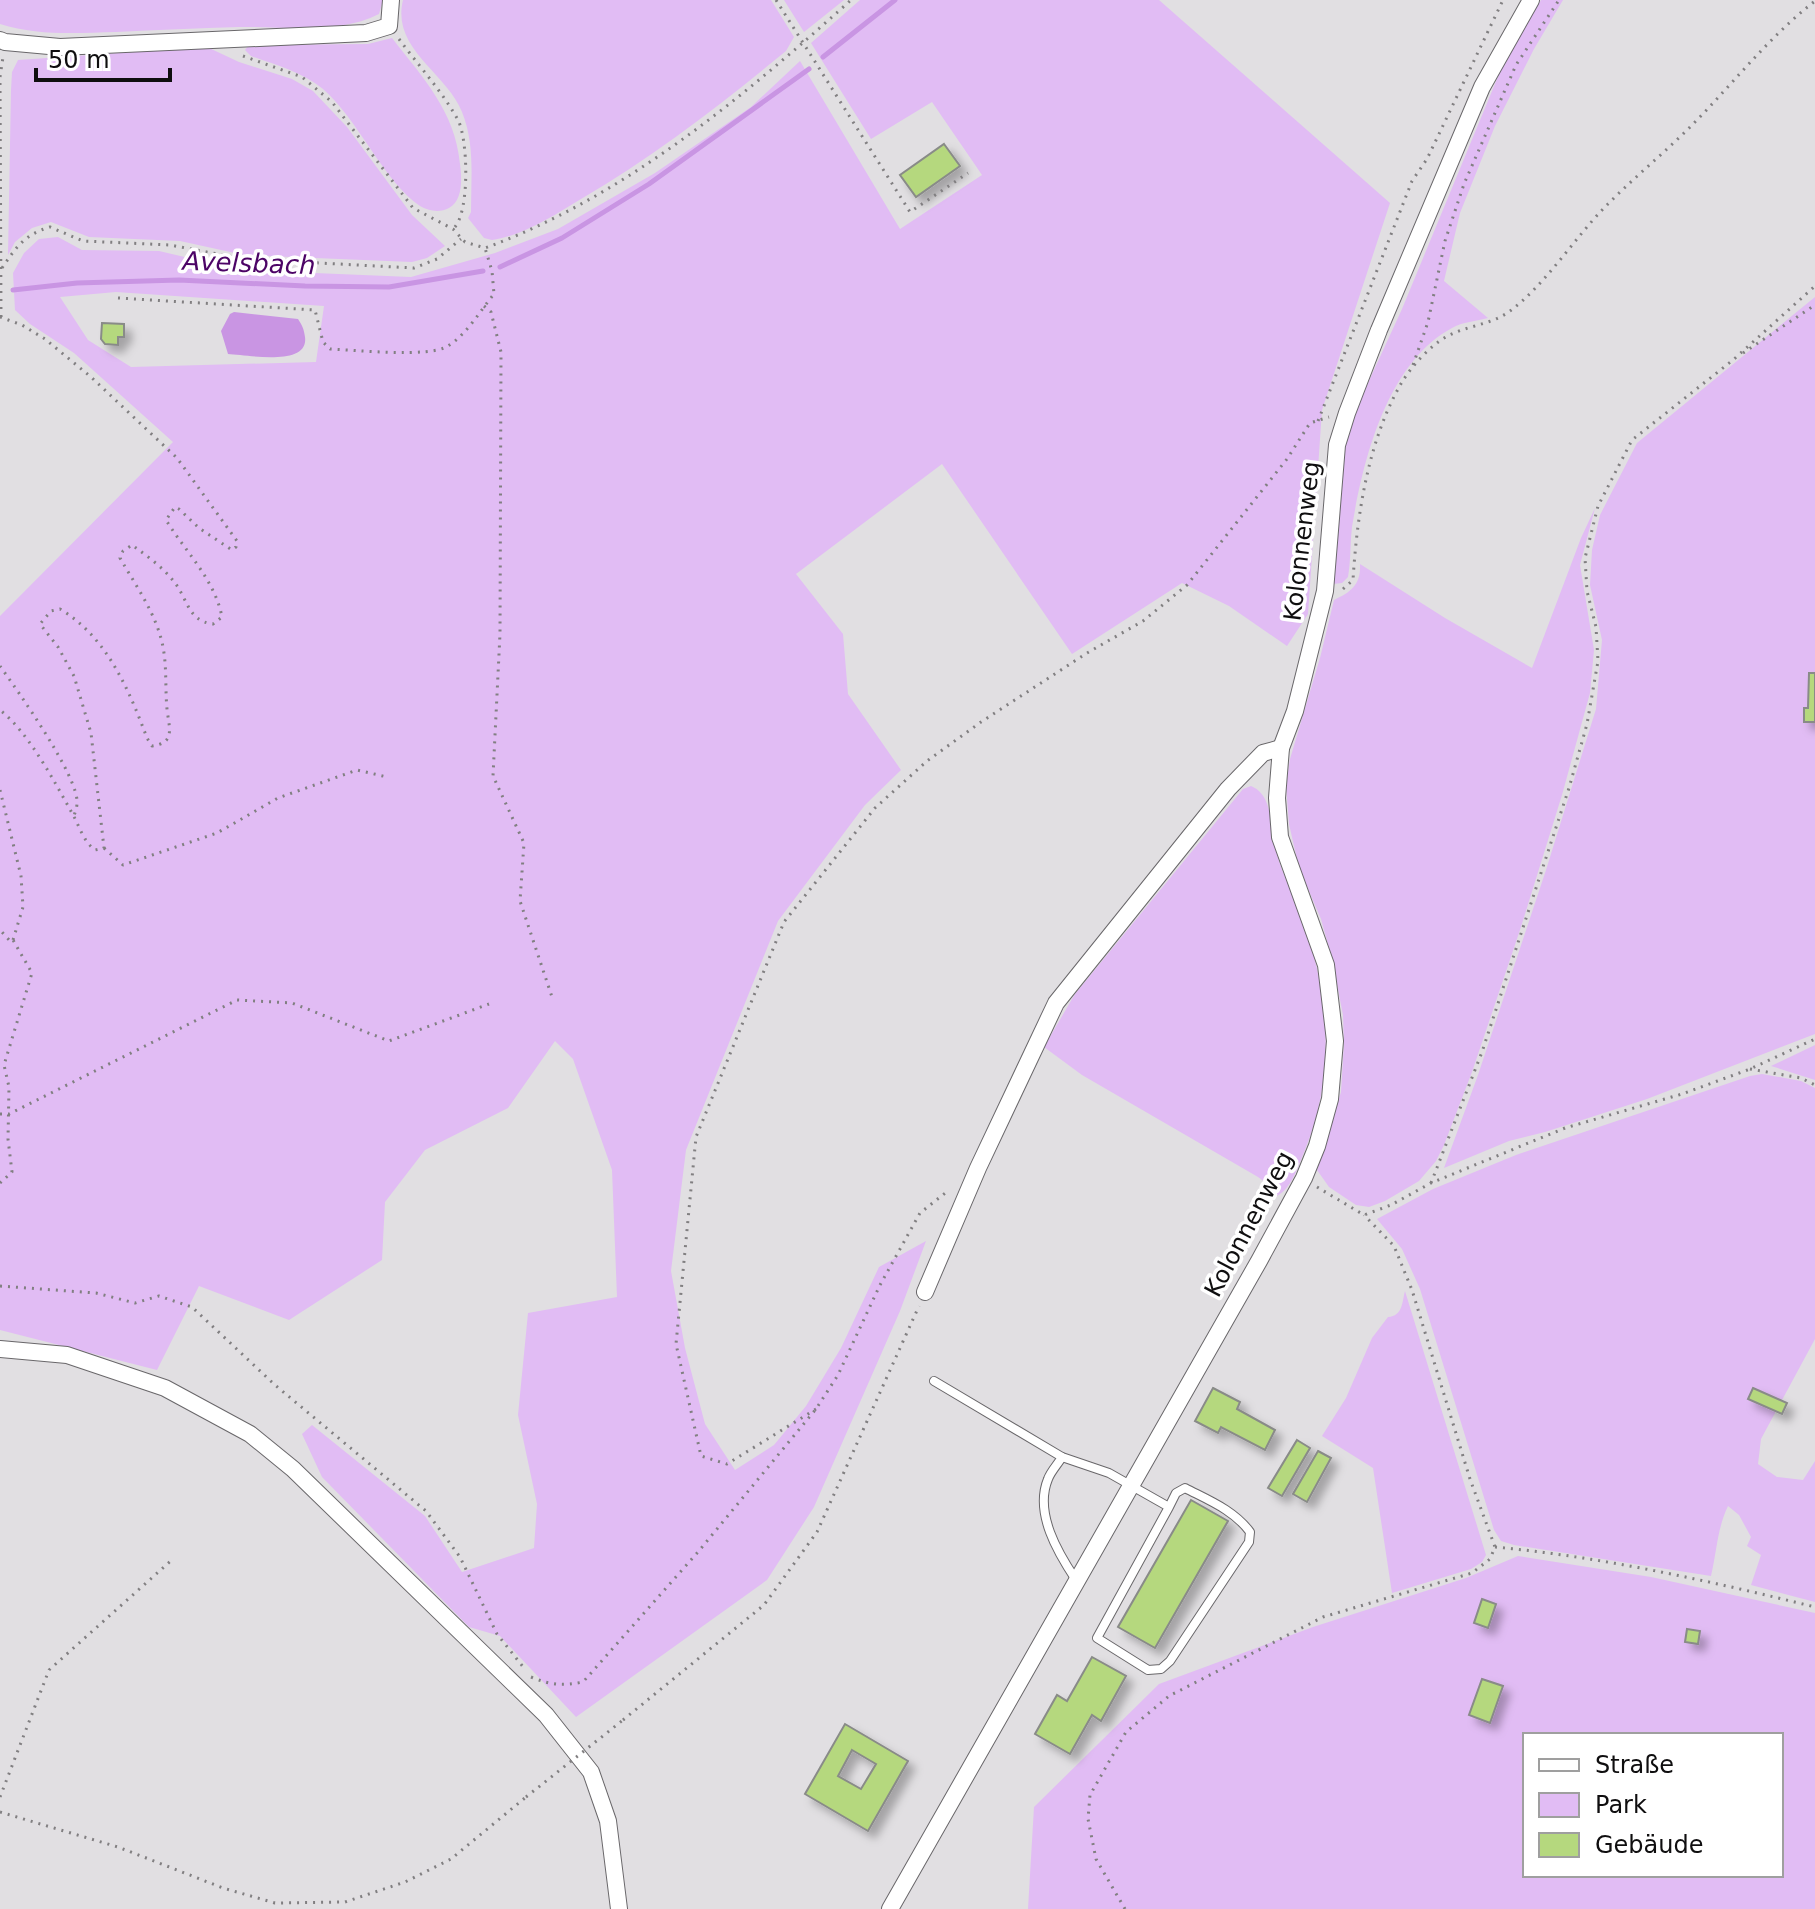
<svg xmlns="http://www.w3.org/2000/svg" width="1815" height="1909" font-family="'DejaVu Sans',sans-serif">
<style>
.green{fill:#e1bcf4;fill-rule:evenodd}
.water{fill:#c995e3}
.lines{fill:none;stroke-linecap:round;stroke-linejoin:round}
.stream{stroke:#c995e3;stroke-width:5}
.building{fill:#b5d87e;stroke:#898b88;stroke-width:2;fill-rule:evenodd;filter:url(#shadow)}
.lane-casing{stroke:#69676a;stroke-width:10}
.street-casing{stroke:#69676a;stroke-width:18}
.path{stroke:#817f81;stroke-width:3;stroke-dasharray:2 6;stroke-linecap:butt}
.lane{stroke:#fff;stroke-width:8}
.street{stroke:#fff;stroke-width:16}
.path-bridge{stroke:#817f81;stroke-width:3;stroke-dasharray:2 6;stroke-linecap:butt}
.labels{text-anchor:middle;stroke-width:7;stroke-linejoin:round;paint-order:stroke}
.street-label{font-size:24px;fill:#0f0e0f;stroke:#fff}
.water-label{font-size:26px;font-style:italic;fill:#4c0466;stroke:#fff}
</style>
<defs>
<filter id="shadow"><feDropShadow dx="7" dy="7" stdDeviation="4" flood-color="#0004"/></filter>
</defs>
<rect width="100%" height="100%" fill="#e1dfe2"/>
<g class="green">
<path d="M 0,0 L 383,0 L 379,14 C 338,35 284,26 239,27 C 198,28 157,30 116,32 C 76,33 38,36 0,24 Z"/>
<path d="M 403,0 L 771,0 L 794,37 L 786,51 C 719,106 656,155 581,199 C 555,215 522,236 492,240 L 484,238 L 468,218 L 471,212 C 471,178 475,144 462,112 C 446,72 391,49 403,0 Z"/>
<path d="M 784,0 L 844,0 L 804,32 Z"/>
<path d="M 860,0 L 1159,0 L 1390,203 L 1322,410 L 1308,614 L 1287,646 L 1229,606 L 1182,583 L 1072,654 L 942,464 L 796,574 L 843,634 L 848,694 L 901,770 L 865,805 L 778,921 L 686,1150 L 671,1271 L 685,1348 L 705,1424 L 735,1470 L 774,1445 L 806,1406 L 841,1348 L 879,1267 L 926,1241 L 900,1311 L 814,1507 L 767,1580 L 576,1717 L 500,1636 L 469,1627 L 322,1477 L 302,1434 L 312,1425 L 425,1516 L 462,1572 L 534,1548 L 537,1504 L 518,1415 L 528,1313 L 617,1297 L 612,1170 L 573,1059 L 555,1041 L 508,1108 L 425,1150 L 385,1202 L 382,1260 L 289,1320 L 199,1286 L 157,1370 L 0,1330 L 0,616 L 173,442 L 74,353 L 30,324 L 15,310 L 13,273 L 24,253 L 39,239 L 58,237 L 82,250 L 159,251 L 240,270 L 411,277 L 495,253 L 558,229 L 655,173 L 751,107 L 800,61 L 900,229 L 982,175 L 932,102 L 871,139 L 811,43 ZM 116,292 L 324,306 L 316,362 L 131,367 L 88,340 L 60,297 Z"/>
<path d="M 1541,0 L 1563,0 L 1534,49 L 1495,126 L 1460,213 L 1444,281 L 1488,318 C 1477,321 1462,322 1452,328 C 1387,363 1363,460 1352,527 C 1350,544 1351,560 1348,577 L 1342,583 L 1333,584 L 1343,450 L 1362,396 L 1402,309 L 1504,62 Z"/>
<path d="M 392,38 C 423,78 455,111 460,164 C 462,178 463,201 449,208 C 440,213 428,211 420,206 C 384,182 358,119 323,89 C 302,72 276,65 251,56 L 245,50 L 249,45 L 368,44 Z"/>
<path d="M 207,47 L 239,62 L 292,79 L 313,91 L 347,127 L 412,215 L 445,246 L 427,258 L 412,262 L 244,255 L 180,241 L 89,237 L 51,222 L 32,228 L 15,242 L 8,255 L 11,90 L 12,72 L 18,60 Z"/>
<path d="M 1815,297 L 1815,1034 L 1647,1099 L 1545,1132 L 1509,1141 L 1444,1168 L 1478,1075 L 1546,870 L 1596,709 L 1602,640 L 1590,585 L 1592,550 L 1600,515 L 1637,443 Z"/>
<path d="M 1595,508 L 1580,565 L 1594,650 L 1590,693 L 1562,795 L 1520,930 L 1472,1072 L 1444,1145 L 1436,1161 L 1419,1181 L 1385,1201 L 1369,1207 L 1356,1205 L 1329,1187 L 1317,1170 L 1341,1092 L 1344,1043 L 1343,1015 L 1332,959 L 1321,919 L 1299,868 L 1289,824 L 1286,786 L 1290,759 L 1320,658 L 1334,600 C 1351,592 1361,585 1360,564 L 1445,618 L 1532,668 L 1581,538 Z"/>
<path d="M 1251,786 C 1275,796 1269,830 1276,851 C 1282,874 1294,896 1302,919 C 1330,994 1336,1075 1305,1150 C 1298,1166 1292,1188 1277,1196 L 1273,1188 L 1258,1177 L 1082,1075 L 1044,1047 L 1075,994 L 1243,789 Z"/>
<path d="M 1815,1045 L 1815,1080 L 1771,1066 Z"/>
<path d="M 1762,1074 L 1801,1081 L 1815,1088 L 1815,1339 L 1761,1439 L 1758,1464 L 1777,1477 L 1803,1480 L 1815,1461 L 1815,1602 L 1751,1585 L 1761,1555 L 1747,1546 L 1751,1537 L 1739,1515 L 1728,1506 C 1717,1529 1717,1551 1711,1576 L 1514,1545 L 1501,1541 L 1494,1530 L 1420,1289 L 1402,1249 L 1377,1219 L 1433,1189 L 1516,1155 L 1750,1076 Z"/>
<path d="M 1405,1291 L 1486,1555 L 1482,1562 L 1471,1569 L 1392,1593 L 1373,1468 L 1322,1436 L 1346,1398 L 1372,1338 L 1388,1317 C 1403,1316 1402,1302 1405,1291 Z"/>
<path d="M 1518,1556 L 1651,1577 L 1815,1613 L 1815,1909 L 1028,1909 L 1034,1807 L 1159,1684 L 1313,1627 L 1466,1578 ZM 1525,1735 L 1781,1735 L 1781,1875 L 1525,1875 Z"/>
</g>
<path class="water" d="M 234,312 L 298,319 C 302,325 304,329 305,337 C 309,367 248,355 228,354 L 221,331 L 230,314 Z"/>
<g class="lines">
<g class="stream">
<path d="M 823,57 L 895,0"/>
<path d="M 500,267 L 562,238 L 649,184 L 809,69"/>
<path d="M 13,290 L 77,283 L 179,280 L 305,286 L 389,287 L 483,271"/>
</g>
</g>
<g class="building">
<path d="M 944,144 L 960,166 L 916,197 L 900,175 Z"/>
<path d="M 102,323 L 124,324 L 124,337 L 118,337 L 118,345 L 105,344 L 101,339 Z"/>
<path d="M 1809,673 L 1815,673 L 1815,722 L 1804,722 L 1804,708 L 1808,708 Z"/>
<path d="M 1213,1388 L 1240,1402 L 1237,1409 L 1275,1430 L 1265,1450 L 1221,1427 L 1218,1433 L 1195,1421 Z"/>
<path d="M 1753,1388 L 1787,1403 L 1782,1414 L 1748,1399 Z"/>
<path d="M 1297,1440 L 1310,1448 L 1282,1496 L 1268,1488 Z"/>
<path d="M 1318,1451 L 1331,1458 L 1307,1502 L 1293,1494 Z"/>
<path d="M 1191,1500 L 1228,1521 L 1155,1648 L 1118,1627 Z"/>
<path d="M 1482,1599 L 1496,1604 L 1488,1628 L 1474,1623 Z"/>
<path d="M 1687,1629 L 1700,1631 L 1698,1644 L 1685,1642 Z"/>
<path d="M 1092,1657 L 1126,1676 L 1101,1721 L 1092,1715 L 1070,1754 L 1035,1734 L 1057,1695 L 1067,1701 Z"/>
<path d="M 1482,1679 L 1503,1686 L 1490,1723 L 1469,1715 Z"/>
<path d="M 845,1724 L 908,1761 L 868,1831 L 805,1794 ZM 852,1750 L 876,1764 L 861,1789 L 838,1776 Z"/>
</g>
<g class="lines">
<g class="lane-casing">
<g id="lane">
<path d="M 934,1381 L 1062,1457 L 1109,1473 L 1169,1507 L 1097,1638 L 1148,1670 L 1161,1669 L 1170,1661 L 1249,1542 L 1250,1532 C 1234,1510 1208,1500 1185,1488 L 1176,1493 L 1169,1507"/>
<path d="M 1062,1457 C 1058,1464 1051,1471 1048,1479 C 1034,1513 1058,1553 1076,1580"/>
</g>
</g>
<g class="street-casing">
<g id="street">
<path d="M 0,40 L 5,42 L 60,47 L 366,33 L 389,26 L 391,0"/>
<path d="M 925,1292 L 978,1168 L 1056,1003 L 1228,789 L 1263,753 L 1281,748"/>
<path d="M 0,1349 L 67,1355 L 165,1388 L 250,1434 L 293,1469 L 546,1715 L 591,1772 L 608,1821 L 619,1909"/>
<path d="M 890,1909 L 1259,1261 L 1304,1178 L 1317,1146 L 1330,1099 L 1335,1041 L 1326,965 L 1280,837 L 1277,798 L 1281,748 L 1295,711 L 1325,591 L 1337,445 L 1347,413 L 1379,330 L 1482,87 L 1531,0"/>
</g>
</g>
<g class="path">
<path d="M 776,0 L 910,212 L 968,173"/>
<path d="M 399,39 C 418,65 442,91 458,120 C 468,139 470,212 454,228"/>
<path d="M 243,56 L 302,77 L 332,102 L 413,208 L 453,229 L 465,242 L 485,248 C 624,197 742,98 851,0"/>
<path d="M 2,268 C 17,246 24,235 50,227 L 83,241 L 170,245 L 244,259 L 414,268 L 437,259 L 461,239"/>
<path d="M 118,298 L 315,310 L 323,342 L 330,349 C 355,350 430,358 448,346 C 467,334 480,311 494,294 L 492,271 L 485,248"/>
<path d="M 484,306 L 491,312 L 501,352 L 500,634 L 493,776 L 524,843 L 520,901 L 552,997"/>
<path d="M 0,317 L 22,325 L 45,339 L 91,377 L 177,458 L 237,541 L 236,547 L 232,550 L 199,528 L 179,509 L 175,507 L 166,520 C 185,551 215,580 222,617 L 213,624 C 188,621 188,600 175,583 C 164,568 147,556 132,545 L 123,551 L 120,558 C 136,586 157,615 163,647 C 167,668 165,688 167,709 C 169,728 176,743 152,746 L 147,738 C 129,690 107,637 60,609 L 51,611 L 40,624 L 58,647 L 74,676 L 91,733 L 104,848 L 95,850 C 83,841 79,825 72,813 C 54,781 29,733 0,710"/>
<path d="M 1,317 L 0,77 L 3,57"/>
<path d="M 1743,353 L 1815,305"/>
<path d="M 1413,365 L 1428,322 L 1445,241 L 1464,184 L 1516,65 L 1559,0"/>
<path d="M 1318,421 L 1412,181 L 1427,159 L 1503,0"/>
<path d="M 1343,589 L 1353,580 C 1357,515 1368,440 1402,382 C 1413,364 1434,341 1454,333 C 1473,325 1494,323 1510,311 C 1544,286 1574,239 1604,208 C 1633,178 1667,151 1696,121 C 1736,80 1770,36 1815,1"/>
<path d="M 0,666 C 17,690 79,777 77,803 C 77,808 75,812 74,816"/>
<path d="M 0,790 L 21,876 L 23,907 L 13,940 L 11,942 L 0,930"/>
<path d="M 104,848 L 123,865 L 217,833 L 278,798 L 357,770 L 387,777"/>
<path d="M 1750,1069 L 1801,1078 L 1815,1085"/>
<path d="M 0,1114 L 9,1114 L 237,1000 L 292,1003 L 389,1041 L 489,1004"/>
<path d="M 0,1183 L 12,1172 L 8,1139 L 9,1087 L 4,1065 L 32,973 L 13,940"/>
<path d="M 1431,1183 L 1482,1052 L 1569,788 L 1587,724 L 1598,661 L 1596,627 L 1587,591 L 1585,558 L 1598,506 L 1632,440 L 1733,360 L 1815,286"/>
<path d="M 1317,1187 L 1364,1215 L 1391,1205 L 1431,1183 L 1565,1128 L 1682,1094 L 1750,1069 L 1815,1039"/>
<path d="M 0,1286 L 96,1293 L 135,1303 L 159,1296 L 192,1307 L 275,1385 L 426,1511 L 460,1557 L 497,1634 L 524,1668"/>
<path d="M 816,1409 L 727,1464 L 701,1456 L 676,1344 L 696,1137 L 784,922 L 875,808 L 927,761 L 981,722 L 1087,653 L 1143,621 L 1187,585 L 1287,459 L 1310,423 L 1329,417"/>
<path d="M 1495,1547 C 1603,1557 1710,1581 1815,1607"/>
<path d="M 531,1677 C 550,1685 563,1686 583,1682 L 698,1552 L 816,1409 L 838,1375 L 880,1285 L 920,1213 L 949,1190"/>
<path d="M 623,1720 L 764,1605 L 817,1532 L 919,1306"/>
<path d="M 0,1797 L 49,1670 L 174,1558"/>
<path d="M 0,1812 L 118,1847 L 223,1888 L 275,1903 L 345,1902 L 405,1882 L 451,1859 L 526,1797"/>
<path d="M 1125,1909 L 1096,1859 L 1088,1819 L 1090,1795 L 1126,1732 L 1169,1696 L 1323,1617 L 1472,1573 L 1490,1559 L 1495,1547 L 1470,1479 L 1412,1290 L 1394,1246 L 1364,1215"/>
</g>
<use href="#lane" class="lane"/>
<use href="#street" class="street"/>
<path class="path-bridge" d="M 526,1797 L 623,1720"/>
</g>
<g class="labels">
<g class="street-label">
<text transform="translate(1302 541) rotate(-83)" y="8">Kolonnenweg</text>
<text transform="translate(1249 1224) rotate(-62)" y="8">Kolonnenweg</text>
</g>
<g class="water-label">
<text transform="translate(249 263) rotate(2)" y="9">Avelsbach</text>
</g>
</g>
<rect x="1523" y="1733" width="260" height="144" fill="#ffffff" stroke="#9f9f9f" stroke-width="2"/>
<rect x="1539" y="1759" width="40" height="12" fill="#ffffff" stroke="#9f9f9f" stroke-width="2"/>
<text x="1595" y="1773" font-size="24" fill="#0f0e0f">Straße</text>
<rect x="1539" y="1793" width="40" height="24" fill="#e1bcf4" stroke="#9f9f9f" stroke-width="2"/>
<text x="1595" y="1813" font-size="24" fill="#0f0e0f">Park</text>
<rect x="1539" y="1833" width="40" height="24" fill="#b5d87e" stroke="#9f9f9f" stroke-width="2"/>
<text x="1595" y="1853" font-size="24" fill="#0f0e0f">Gebäude</text>
<path d="M36 68v12h134v-12" fill="none" stroke="#0f0e0f" stroke-width="4"/>
<text x="48" y="68" font-size="24" fill="#0f0e0f" stroke="#ffffff" stroke-width="6" paint-order="stroke">50 m</text>
</svg>
